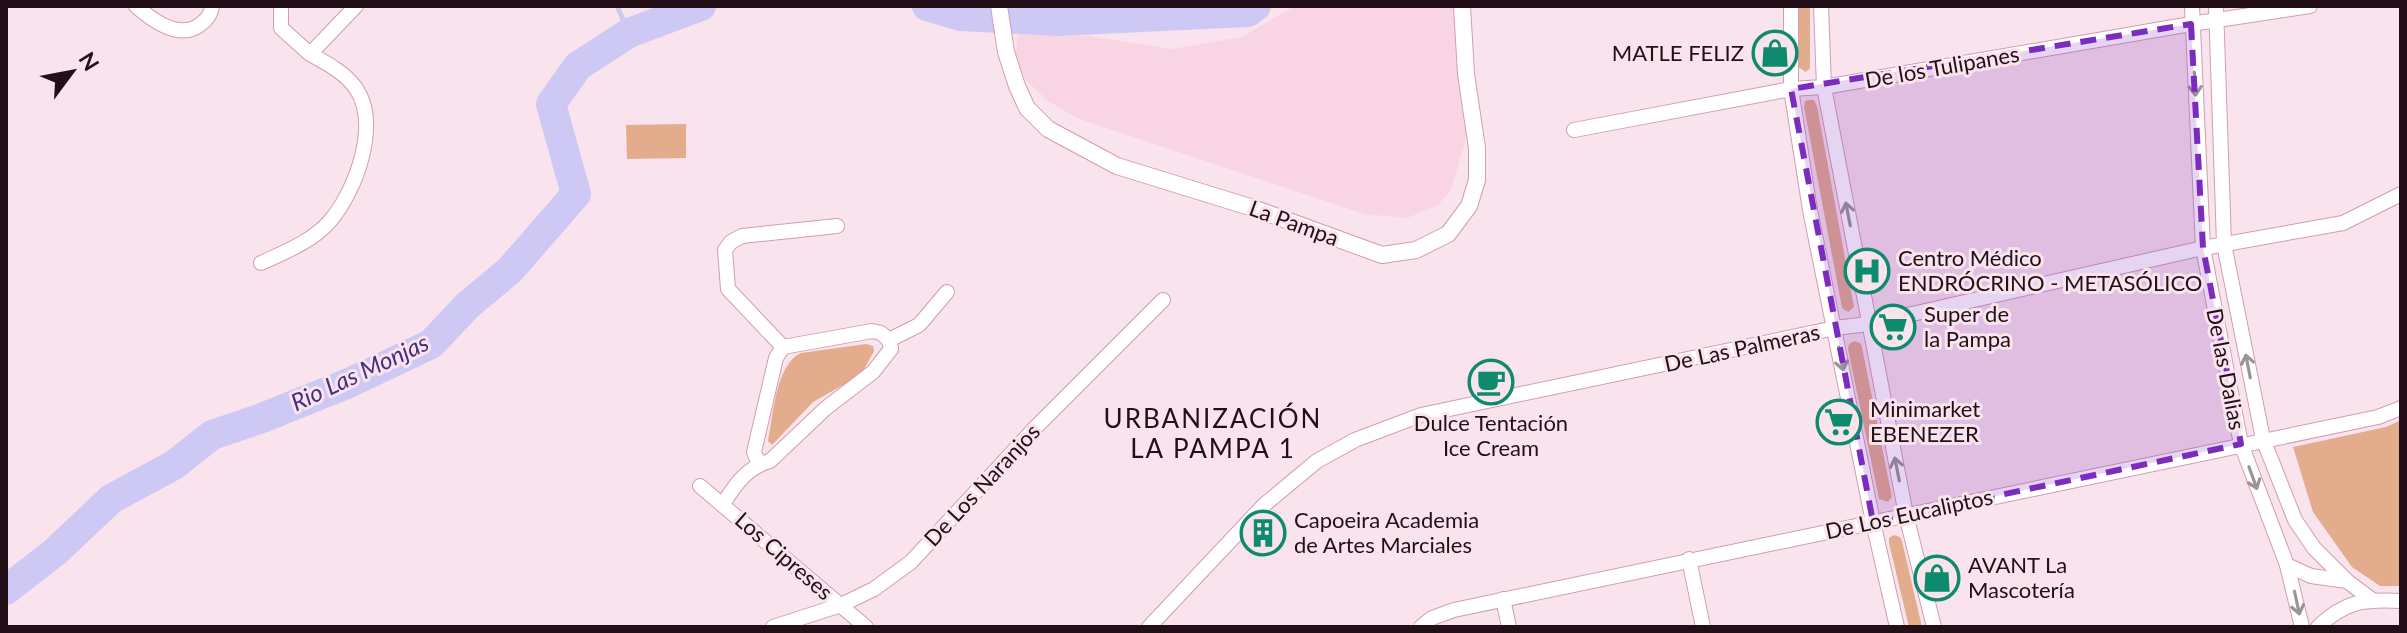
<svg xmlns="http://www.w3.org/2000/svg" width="2407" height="633" font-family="Lato,sans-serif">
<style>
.built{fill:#f9d4e3}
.green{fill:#e3ac8d}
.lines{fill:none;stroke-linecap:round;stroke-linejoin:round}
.stream{stroke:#cec9f4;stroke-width:5}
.river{stroke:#cec9f4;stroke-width:30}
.minor-casing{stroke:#d19db4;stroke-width:16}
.tertiary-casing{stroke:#d19db4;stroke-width:18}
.minor{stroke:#fff;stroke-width:14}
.tertiary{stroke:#fff;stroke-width:16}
.oneway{stroke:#9c9397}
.marked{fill:#7b2cbf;fill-opacity:0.2;stroke:#7b2cbf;stroke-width:6;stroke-dasharray:16 10;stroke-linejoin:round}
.labels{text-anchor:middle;stroke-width:6;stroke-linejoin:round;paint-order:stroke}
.poi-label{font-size:22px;fill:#220f18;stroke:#f9e3ec;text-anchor:start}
.street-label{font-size:22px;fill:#220f18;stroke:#f9e3ec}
.water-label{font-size:24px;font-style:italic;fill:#452f80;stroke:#f9e3ec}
.quarter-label{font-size:26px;letter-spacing:2px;fill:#220f18;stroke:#f9e3ec}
</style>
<rect width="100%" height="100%" fill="#f9e3ec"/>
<path class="built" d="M 1295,6 L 1456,7 L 1462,105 L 1467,134 L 1451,190 L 1438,205 L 1407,218 L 1364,214 L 1077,118 L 1047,100 L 1027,81 L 1015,60 L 1018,34 L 1088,36 L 1172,49 L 1242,37 Z"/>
<g class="green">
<path d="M 1797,6 L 1810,6 L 1810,68 L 1806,72 L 1798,67 Z"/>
<path d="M 1809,100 L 1814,100 L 1817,106 L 1854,307 L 1848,312 L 1842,308 L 1804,107 L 1805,101 Z"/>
<path d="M 686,124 L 686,158 L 627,159 L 626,125 Z"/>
<path d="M 1854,341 L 1860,343 L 1862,347 L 1892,497 L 1888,502 L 1879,499 L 1848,349 L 1849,344 Z"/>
<path d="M 866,344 L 873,346 L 874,351 L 861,375 L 813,402 L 772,445 L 768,441 C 773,416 776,364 801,353 Z"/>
<path d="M 2401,420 L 2401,586 L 2380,586 L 2352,567 L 2313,512 L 2293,447 L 2386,427 Z"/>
<path d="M 1894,535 L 1900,537 L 1902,541 L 1922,627 L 1909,627 L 1889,543 L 1889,538 Z"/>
</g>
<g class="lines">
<path class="stream" d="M 617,6 L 629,33"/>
<g class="river">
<path d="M 927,6 L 961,16 L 1058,21 L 1248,12 L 1256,6"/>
<path d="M 6,590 L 55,552 L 111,499 L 174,465 L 212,435 L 262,418 L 349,383 L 431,344 L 468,305 L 510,270 L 576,194 L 551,104 L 578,66 L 629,33 L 701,6"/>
</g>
<g class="minor-casing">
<g id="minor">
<path d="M 136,6 C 153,21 181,42 202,23 C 208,18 211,14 212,6"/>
<path d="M 281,6 L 281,28 L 310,54 L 356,6"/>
<path d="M 1791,6 L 1791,89 L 1810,210 L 1873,522 L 1897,627"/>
<path d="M 1821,6 L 1824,87 L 1906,515 L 1934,627"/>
<path d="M 2192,6 L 2203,248 L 2241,444 L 2287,565 L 2302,627"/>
<path d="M 2216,6 L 2224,244 L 2263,439 L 2295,520 L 2314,548 L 2347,581 L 2371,599"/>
<path d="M 1574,130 L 1791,89 L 1824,87 L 2191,24 L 2310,6"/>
<path d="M 261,263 C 285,252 313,241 330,221 C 356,191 381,123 355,87 C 344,72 326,63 310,54"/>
<path d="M 889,340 L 919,325 L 947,292"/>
<path d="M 783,347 L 728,289 L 725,250 L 731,242 L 742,236 L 837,226"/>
<path d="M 759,464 L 754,452 L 776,358 L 783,347 L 872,331 L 881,333 L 889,340"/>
<path d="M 700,486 L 866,627"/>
<path d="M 723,504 C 735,485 747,467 770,461 L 826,408 L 873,372 L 891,349 L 889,340"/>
<path d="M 1689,559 L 1703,627"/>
<path d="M 2287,565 L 2311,576 L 2347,581"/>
<path d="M 1503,599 L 1509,627"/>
<path d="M 773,627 L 841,605 L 874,589 L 911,562 L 1033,430 L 1163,300"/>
<path d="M 1149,627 L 1264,505 L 1317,461 L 1355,440 L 1421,415 L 1835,328 L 1868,324 L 2203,248 L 2343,223 L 2401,194"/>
<path d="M 1421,627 L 1432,618 L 1454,610 L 2378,417 L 2401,408"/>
<path d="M 2318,627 C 2345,601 2364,599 2401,601"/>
</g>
</g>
<g class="tertiary-casing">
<path id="tertiary" d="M 999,6 L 1006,52 L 1017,86 L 1027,108 L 1048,129 L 1117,166 L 1253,208 L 1382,255 L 1416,250 L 1448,234 L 1469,206 L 1477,180 L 1477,148 L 1466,74 L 1462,6"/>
</g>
<use href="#minor" class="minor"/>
<use href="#tertiary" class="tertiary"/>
</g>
<defs><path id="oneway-shaft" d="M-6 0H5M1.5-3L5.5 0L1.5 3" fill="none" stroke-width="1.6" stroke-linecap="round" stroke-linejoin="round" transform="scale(2)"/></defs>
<g class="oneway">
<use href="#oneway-shaft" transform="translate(2195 84) rotate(87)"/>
<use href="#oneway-shaft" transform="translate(1848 214) rotate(-101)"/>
<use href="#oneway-shaft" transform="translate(1841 359) rotate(79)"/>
<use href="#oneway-shaft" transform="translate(2248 366) rotate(-101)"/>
<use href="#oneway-shaft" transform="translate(1897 469) rotate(-101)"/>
<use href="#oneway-shaft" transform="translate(2253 478) rotate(70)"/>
<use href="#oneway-shaft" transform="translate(2297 603) rotate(78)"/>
</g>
<path class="marked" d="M 2191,24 L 2203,248 L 2241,444 L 1873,522 L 1791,89 Z"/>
<defs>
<g id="shop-ring" transform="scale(2.3)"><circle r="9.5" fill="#f9e3ec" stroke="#0e8a6d" stroke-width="1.5"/><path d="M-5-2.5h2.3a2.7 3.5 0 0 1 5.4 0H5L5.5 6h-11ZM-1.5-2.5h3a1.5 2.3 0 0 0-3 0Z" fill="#0e8a6d"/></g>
<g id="hospital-ring" transform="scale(2.3)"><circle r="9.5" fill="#f9e3ec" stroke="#0e8a6d" stroke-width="1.5"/><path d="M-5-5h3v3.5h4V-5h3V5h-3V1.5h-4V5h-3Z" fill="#0e8a6d"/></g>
<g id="supermarket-ring" transform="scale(2.3)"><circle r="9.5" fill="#f9e3ec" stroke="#0e8a6d" stroke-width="1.5"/><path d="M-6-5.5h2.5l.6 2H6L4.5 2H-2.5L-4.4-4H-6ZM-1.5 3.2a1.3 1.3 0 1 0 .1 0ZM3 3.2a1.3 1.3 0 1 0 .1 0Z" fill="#0e8a6d"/></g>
<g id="cafe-ring" transform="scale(2.3)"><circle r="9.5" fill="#f9e3ec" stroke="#0e8a6d" stroke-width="1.5"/><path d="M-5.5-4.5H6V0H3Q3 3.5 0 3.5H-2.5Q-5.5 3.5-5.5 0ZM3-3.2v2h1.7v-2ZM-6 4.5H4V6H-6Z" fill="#0e8a6d"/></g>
<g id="building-ring" transform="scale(2.3)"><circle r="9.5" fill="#f9e3ec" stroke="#0e8a6d" stroke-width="1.5"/><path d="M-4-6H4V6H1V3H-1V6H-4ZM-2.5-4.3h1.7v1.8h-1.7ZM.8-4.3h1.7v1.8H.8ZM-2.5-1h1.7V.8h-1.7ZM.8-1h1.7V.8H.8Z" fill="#0e8a6d"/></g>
</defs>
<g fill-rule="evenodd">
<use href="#shop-ring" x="1775" y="53"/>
<use href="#hospital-ring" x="1867" y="271"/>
<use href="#supermarket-ring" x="1893" y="327"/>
<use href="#cafe-ring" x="1491" y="382"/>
<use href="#supermarket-ring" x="1839" y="422"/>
<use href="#building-ring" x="1263" y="533"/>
<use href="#shop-ring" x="1937" y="578"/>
</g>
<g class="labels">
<g class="poi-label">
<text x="1744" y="61" text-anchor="end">MATLE FELIZ</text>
<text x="1898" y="266">Centro Médico<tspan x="1898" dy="25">ENDRÓCRINO - METASÓLICO</tspan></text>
<text x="1924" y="322">Super de<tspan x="1924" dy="25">la Pampa</tspan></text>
<text x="1870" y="417">Minimarket<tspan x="1870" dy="25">EBENEZER</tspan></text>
<text x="1491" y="431" text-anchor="middle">Dulce Tentación<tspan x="1491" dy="25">Ice Cream</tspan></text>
<text x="1294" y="528">Capoeira Academia<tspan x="1294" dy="25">de Artes Marciales</tspan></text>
<text x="1968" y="573">AVANT La<tspan x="1968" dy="25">Mascotería</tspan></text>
</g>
<g class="street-label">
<text transform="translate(1942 67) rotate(-10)" y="8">De los Tulipanes</text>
<text transform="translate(1294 223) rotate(20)" y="8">La Pampa</text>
<text transform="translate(1742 348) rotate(-12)" y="8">De Las Palmeras</text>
<text transform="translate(2226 369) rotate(79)" y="8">De las Dalias</text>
<text transform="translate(982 485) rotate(-47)" y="8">De Los Naranjos</text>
<text transform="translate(1909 514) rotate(-12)" y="8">De Los Eucaliptos</text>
<text transform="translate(784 556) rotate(41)" y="8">Los Cipreses</text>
</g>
<g class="water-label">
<text transform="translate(360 373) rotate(-25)" y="8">Rio Las Monjas</text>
</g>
<g class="quarter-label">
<text x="1213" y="428">URBANIZACIÓN<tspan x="1213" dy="30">LA PAMPA 1</tspan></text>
</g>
</g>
<rect width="2407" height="633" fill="none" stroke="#220f18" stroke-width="16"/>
<g transform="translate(72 72) rotate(58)" stroke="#f9e3ec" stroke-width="6" paint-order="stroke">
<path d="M0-6L14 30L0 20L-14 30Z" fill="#220f18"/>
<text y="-12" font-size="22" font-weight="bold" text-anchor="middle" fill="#220f18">N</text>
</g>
</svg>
